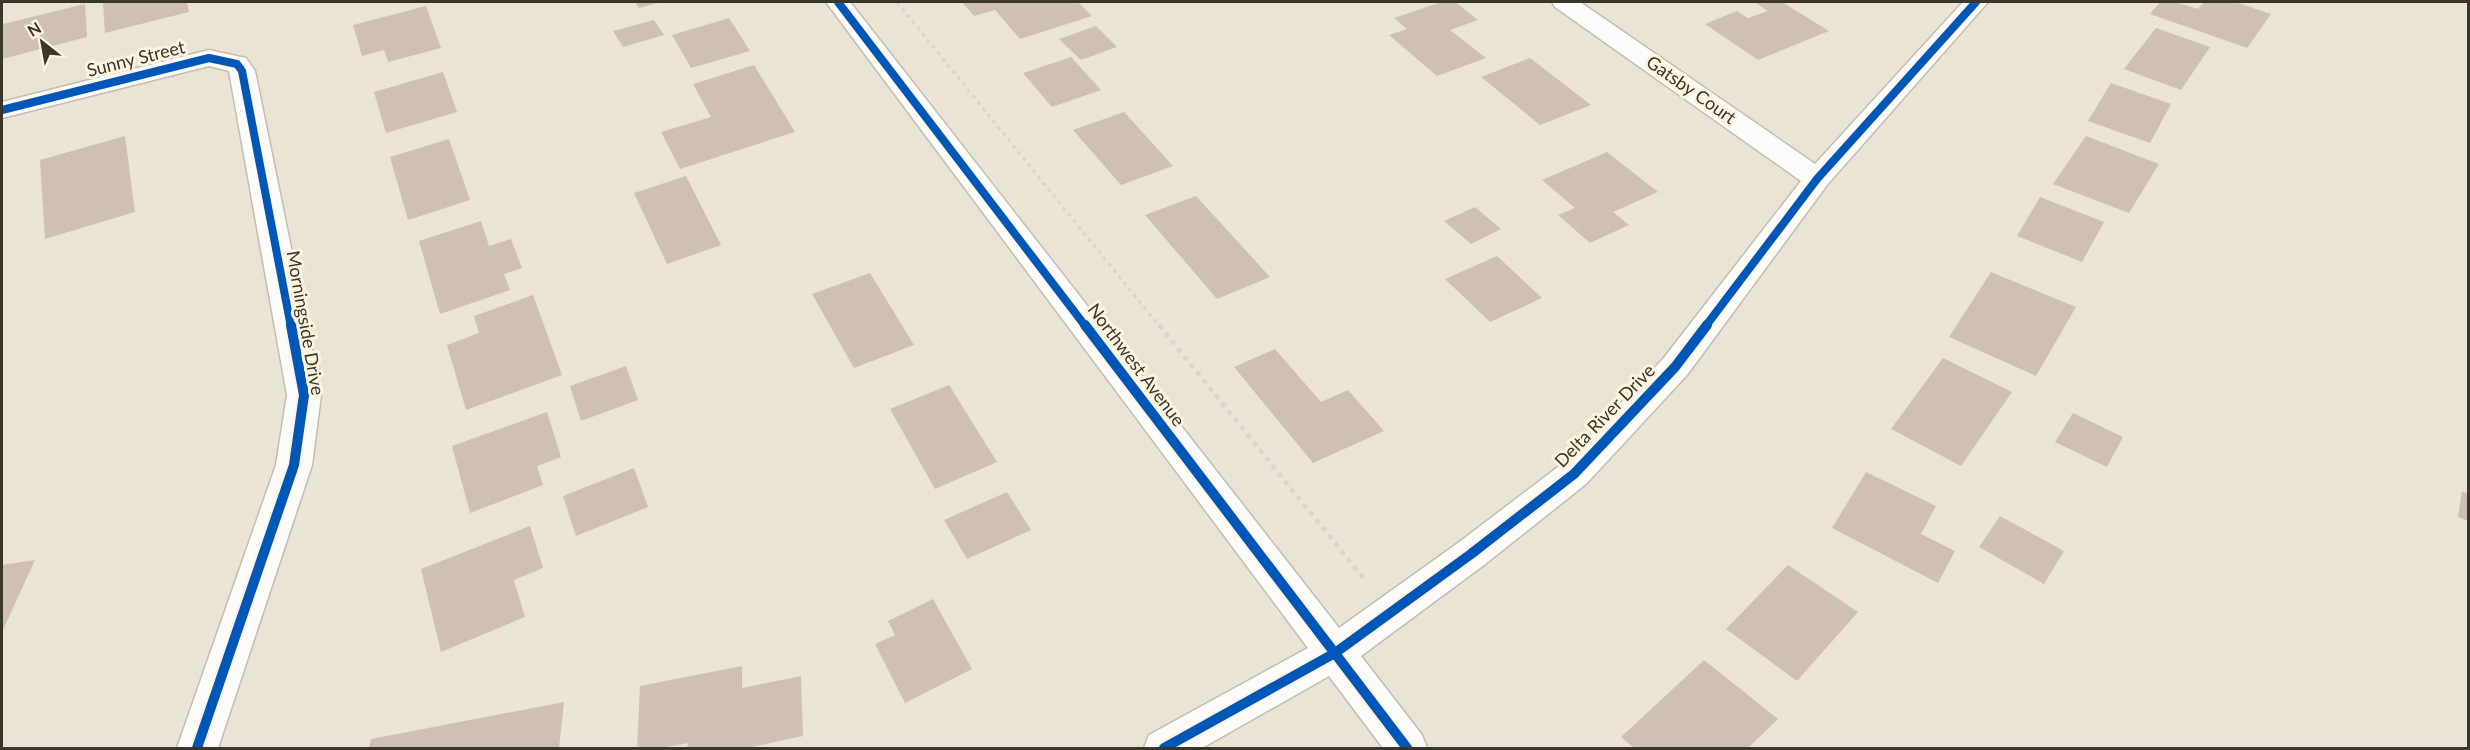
<svg xmlns="http://www.w3.org/2000/svg" width="2470" height="750" font-family="Lato,sans-serif">
<style>
.building{fill:#d0c0b3}
.lines{fill:none;stroke-linecap:round;stroke-linejoin:round}
.minor-casing{stroke:#c3beb2;stroke-width:3}
.path-far1{stroke:#d6d5d0;stroke-width:3;stroke-dasharray:4 4;stroke-linecap:butt}
.path{stroke:#d6d5d0;stroke-width:4.5;stroke-dasharray:5 5;stroke-linecap:butt}
.minor{fill:#fcfbf9;fill-rule:evenodd}
.cycleway-far1-casing{stroke:#fdf4df;stroke-width:10}
.cycleway-casing{stroke:#fdf4df;stroke-width:14}
.cycleway-far1{stroke:#0057b8;stroke-width:8}
.cycleway{stroke:#0057b8;stroke-width:10}
.labels{text-anchor:middle;stroke-width:6;stroke-linejoin:round;paint-order:stroke}
.street-label{font-size:18px;fill:#3b362c;stroke:#fdf4df}
</style>
<rect width="100%" height="100%" fill="#eae4d4"/>
<g class="building">
<path d="M 103,2 L 187,2 L 189,12 L 105,33 Z"/>
<path d="M 635,2 L 661,2 L 639,8 Z"/>
<path d="M 962,2 L 1078,2 L 1092,16 L 1020,39 L 995,10 L 974,16 Z"/>
<path d="M 1441,2 L 1455,2 L 1478,20 L 1450,30 L 1486,58 L 1437,76 L 1389,35 L 1407,29 L 1394,18 Z"/>
<path d="M 1754,2 L 1782,2 L 1829,31 L 1758,60 L 1705,24 L 1737,11 L 1748,18 L 1768,11 Z"/>
<path d="M 2160,2 L 2176,2 L 2198,9 L 2204,2 L 2235,2 L 2271,14 L 2247,48 L 2150,14 Z"/>
<path d="M 85,4 L 87,37 L 2,59 L 3,24 Z"/>
<path d="M 426,6 L 441,48 L 388,62 L 384,50 L 362,56 L 353,25 Z"/>
<path d="M 729,18 L 750,51 L 691,68 L 672,35 Z"/>
<path d="M 654,20 L 664,35 L 623,47 L 613,31 Z"/>
<path d="M 1096,26 L 1117,47 L 1081,60 L 1059,39 Z"/>
<path d="M 2156,28 L 2210,47 L 2181,90 L 2124,69 Z"/>
<path d="M 1071,57 L 1101,90 L 1052,107 L 1023,73 Z"/>
<path d="M 1530,58 L 1591,105 L 1540,125 L 1481,77 Z"/>
<path d="M 754,65 L 795,132 L 680,169 L 661,132 L 711,117 L 693,84 Z"/>
<path d="M 443,72 L 457,112 L 386,133 L 374,92 Z"/>
<path d="M 2111,83 L 2171,104 L 2150,143 L 2088,121 Z"/>
<path d="M 1124,112 L 1173,166 L 1121,185 L 1073,130 Z"/>
<path d="M 125,136 L 135,212 L 45,239 L 40,160 Z"/>
<path d="M 2086,136 L 2159,164 L 2129,213 L 2053,184 Z"/>
<path d="M 449,139 L 470,200 L 408,220 L 390,157 Z"/>
<path d="M 1607,152 L 1658,192 L 1613,212 L 1629,225 L 1590,243 L 1558,215 L 1575,208 L 1542,180 Z"/>
<path d="M 686,176 L 721,245 L 667,264 L 634,193 Z"/>
<path d="M 1196,196 L 1270,277 L 1217,299 L 1145,215 Z"/>
<path d="M 2040,197 L 2104,222 L 2082,262 L 2017,236 Z"/>
<path d="M 1475,207 L 1501,229 L 1471,244 L 1444,221 Z"/>
<path d="M 481,221 L 489,246 L 511,239 L 522,268 L 504,274 L 510,290 L 440,314 L 419,241 Z"/>
<path d="M 1497,256 L 1542,298 L 1490,322 L 1445,279 Z"/>
<path d="M 1991,272 L 2076,307 L 2036,376 L 1949,337 Z"/>
<path d="M 870,273 L 914,345 L 854,368 L 812,294 Z"/>
<path d="M 533,295 L 562,375 L 466,410 L 447,345 L 479,333 L 474,316 Z"/>
<path d="M 1275,349 L 1321,402 L 1348,390 L 1384,431 L 1313,463 L 1234,367 Z"/>
<path d="M 1943,358 L 2012,392 L 1961,466 L 1891,429 Z"/>
<path d="M 626,366 L 638,400 L 581,421 L 570,386 Z"/>
<path d="M 949,385 L 997,462 L 935,489 L 890,409 Z"/>
<path d="M 547,412 L 561,457 L 537,466 L 543,485 L 470,513 L 452,446 Z"/>
<path d="M 2073,413 L 2123,437 L 2107,467 L 2055,442 Z"/>
<path d="M 634,468 L 648,507 L 576,536 L 563,496 Z"/>
<path d="M 1866,472 L 1936,506 L 1921,534 L 1955,551 L 1938,583 L 1832,528 Z"/>
<path d="M 2462,491 L 2468,494 L 2468,521 L 2458,517 Z"/>
<path d="M 1007,492 L 1031,530 L 967,559 L 944,520 Z"/>
<path d="M 2000,516 L 2064,551 L 2044,584 L 1979,547 Z"/>
<path d="M 530,526 L 543,568 L 514,580 L 525,617 L 441,652 L 421,569 Z"/>
<path d="M 35,560 L 2,632 L 2,565 Z"/>
<path d="M 1788,565 L 1858,612 L 1797,681 L 1726,629 Z"/>
<path d="M 933,599 L 972,669 L 905,703 L 875,644 L 895,635 L 888,621 Z"/>
<path d="M 1704,660 L 1778,719 L 1748,748 L 1634,748 L 1621,737 Z"/>
<path d="M 742,666 L 742,688 L 801,676 L 803,736 L 746,748 L 687,748 L 688,743 L 662,748 L 637,748 L 640,686 Z"/>
<path d="M 564,702 L 559,748 L 369,748 L 371,739 Z"/>
</g>
<g class="lines">
<g class="minor-casing">
<g id="minor">
<path d="M 826,2 L 850,2 L 1339,628 L 1458,543 L 1562,464 L 1663,359 L 1801,181 L 1555,7 L 1552,2 L 1580,2 L 1815,164 L 1963,2 L 1988,2 L 1827,185 L 1687,375 L 1586,484 L 1484,565 L 1361,656 L 1422,735 L 1427,748 L 1383,748 L 1329,676 L 1202,748 L 1144,748 L 1149,735 L 1308,648 Z"/>
<path d="M 209,50 L 246,58 L 255,71 L 321,395 L 312,465 L 218,748 L 177,748 L 276,465 L 287,395 L 229,71 L 209,66 L 2,118 L 2,102 Z"/>
</g>
</g>
<path class="path-far1" d="M 897,2 L 1160,327"/>
<path class="path" d="M 1159,325 L 1364,579"/>
<use href="#minor" class="minor"/>
<g class="cycleway-far1-casing">
<g id="cycleway-far1">
<path d="M 838,2 L 1086,327"/>
<path d="M 2,110 L 209,58 L 237,64 L 242,71 L 291,327"/>
<path d="M 1705,327 L 1817,179 L 1976,2"/>
</g>
</g>
<g class="cycleway-casing">
<g id="cycleway">
<path d="M 1085,325 L 1407,748"/>
<path d="M 197,748 L 294,465 L 304,395 L 291,325"/>
<path d="M 1164,748 L 1335,653 L 1471,554 L 1574,474 L 1675,367 L 1707,325"/>
</g>
</g>
<use href="#cycleway-far1" class="cycleway-far1"/>
<use href="#cycleway" class="cycleway"/>
</g>
<g class="labels">
<g class="street-label">
<text transform="translate(136 59) rotate(-14)" y="6">Sunny Street</text>
<text transform="translate(1691 90) rotate(35)" y="6">Gatsby Court</text>
<text transform="translate(305 323) rotate(80)" y="6">Morningside Drive</text>
<text transform="translate(1136 365) rotate(53)" y="6">Northwest Avenue</text>
<text transform="translate(1605 416) rotate(-46)" y="6">Delta River Drive</text>
</g>
</g>
<rect width="2470" height="750" fill="none" stroke="#3b362c" stroke-width="6"/>
<g transform="translate(42 42) rotate(329)" stroke="#fdf4df" stroke-width="4.5" paint-order="stroke">
<path d="M0-4.5L10 22L0 15L-10 22Z" fill="#3b362c"/>
<text y="-9" font-size="16" font-weight="bold" text-anchor="middle" fill="#3b362c">N</text>
</g>
</svg>
